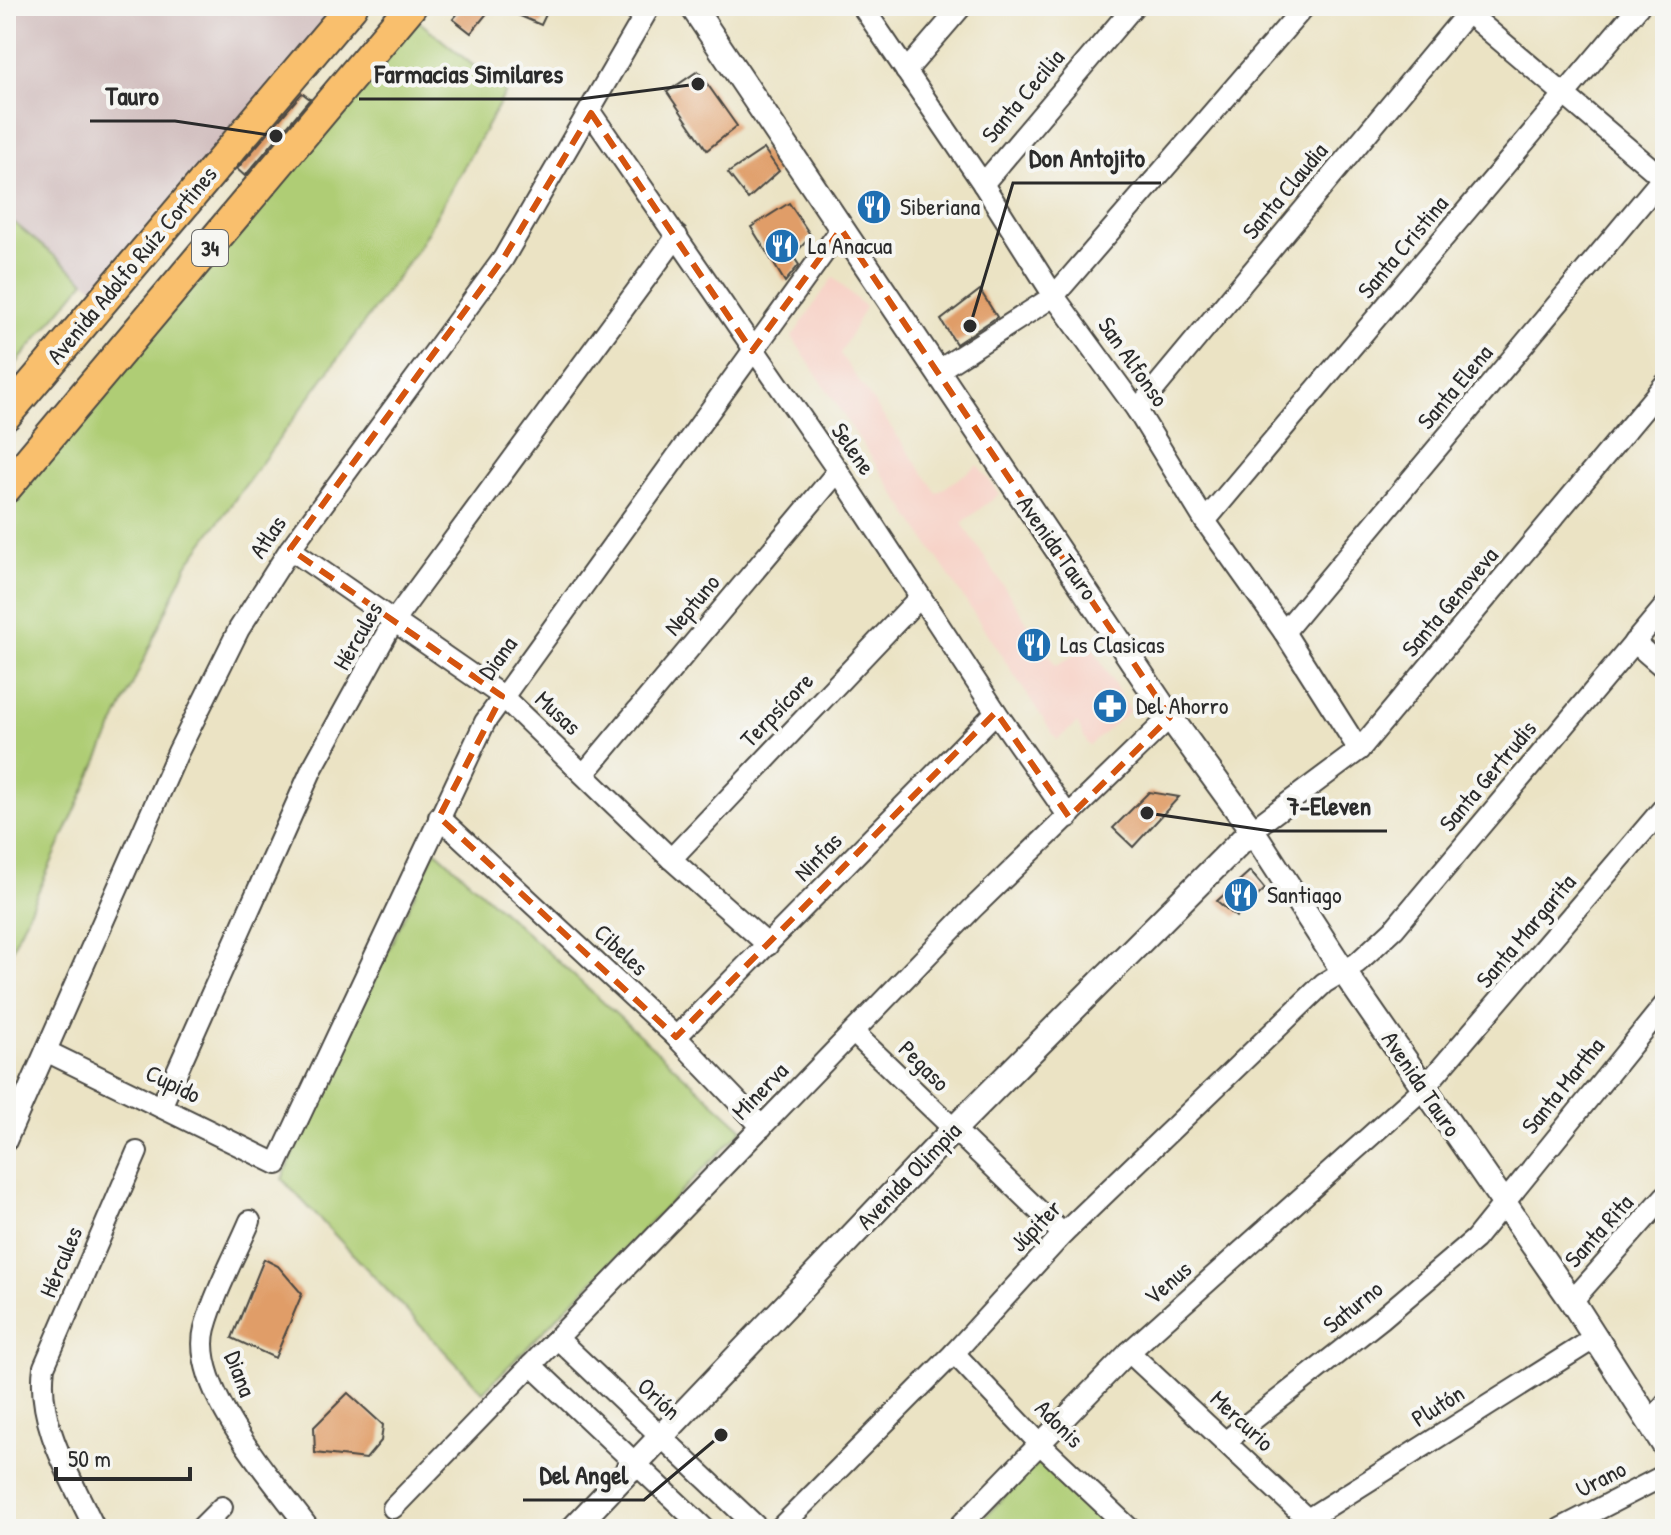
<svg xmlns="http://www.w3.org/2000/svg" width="1671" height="1535" font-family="'Patrick Hand',sans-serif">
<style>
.built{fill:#f7d1c6}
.industrial{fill:#d2bfbf}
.green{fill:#afcd74;stroke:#6d7c50;stroke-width:2}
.building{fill:#e09d68}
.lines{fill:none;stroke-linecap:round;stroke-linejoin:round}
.minor-casing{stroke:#484742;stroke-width:24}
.tertiary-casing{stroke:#484742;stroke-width:28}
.primary-casing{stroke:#484742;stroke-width:34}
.minor{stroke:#fff;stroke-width:20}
.tertiary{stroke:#fff;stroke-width:24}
.primary{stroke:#f9bf6d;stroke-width:30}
.marked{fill:none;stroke:#d5540f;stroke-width:6;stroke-dasharray:16 10;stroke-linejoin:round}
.labels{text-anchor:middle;stroke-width:8;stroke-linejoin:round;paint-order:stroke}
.shield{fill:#f6f6f2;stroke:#686867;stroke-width:2}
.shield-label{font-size:22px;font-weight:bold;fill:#2b2b2b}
.street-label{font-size:24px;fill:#2b2b2b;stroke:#f6f6f2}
.poi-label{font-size:24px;fill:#2b2b2b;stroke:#f6f6f2;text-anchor:start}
.leader{fill:none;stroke:#2b2b2b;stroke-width:3}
.callout-dot{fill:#2b2b2b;stroke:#f6f6f2;stroke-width:3}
.callout-label{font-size:26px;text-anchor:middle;font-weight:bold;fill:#2b2b2b;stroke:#f6f6f2;stroke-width:8;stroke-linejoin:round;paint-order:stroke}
</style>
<rect width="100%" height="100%" fill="#f6f6f2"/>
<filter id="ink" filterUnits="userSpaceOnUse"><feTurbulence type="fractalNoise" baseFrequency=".0125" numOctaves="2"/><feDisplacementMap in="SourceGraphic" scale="16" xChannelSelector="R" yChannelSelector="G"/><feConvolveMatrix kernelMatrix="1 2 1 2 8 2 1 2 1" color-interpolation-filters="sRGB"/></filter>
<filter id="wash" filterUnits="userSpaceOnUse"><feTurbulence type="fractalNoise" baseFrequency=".006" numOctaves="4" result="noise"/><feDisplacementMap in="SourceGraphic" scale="32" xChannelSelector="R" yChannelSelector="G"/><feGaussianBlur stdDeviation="1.8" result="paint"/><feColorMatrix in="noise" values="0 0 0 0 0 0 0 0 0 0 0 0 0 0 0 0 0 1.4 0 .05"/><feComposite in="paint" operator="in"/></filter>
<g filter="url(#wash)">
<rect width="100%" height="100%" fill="#ebe3c4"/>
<path class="built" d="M 833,277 L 865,307 L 840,354 L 937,493 L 978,465 L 999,494 L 962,523 L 1056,666 L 1091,645 L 1130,711 L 1089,746 L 1077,723 L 1057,740 L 792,337 Z"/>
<path class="industrial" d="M 6,6 L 340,6 L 99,292 L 6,216 Z"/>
<g class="green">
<path d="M 416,19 L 506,92 L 417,250 L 187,565 L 6,962 L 6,509 Z"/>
<path d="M 6,216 L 85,281 L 6,376 Z"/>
<path d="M 435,850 L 743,1129 L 483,1392 L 282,1179 Z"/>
<path d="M 1039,1461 L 1110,1529 L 973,1529 Z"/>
</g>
<g id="blocks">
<g class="building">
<path d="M 464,6 L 493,6 L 471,33 L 453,19 Z"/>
<path d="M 497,6 L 550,6 L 541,25 Z"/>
<path d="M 698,71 L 737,126 L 707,150 L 667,92 Z"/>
<path d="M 302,93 L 310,99 L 245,176 L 237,169 Z"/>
<path d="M 764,149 L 779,171 L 748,199 L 728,173 Z"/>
<path d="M 789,203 L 811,236 L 793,256 L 799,265 L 785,282 L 751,227 Z"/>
<path d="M 980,290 L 997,317 L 956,344 L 941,320 Z"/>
<path d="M 1149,792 L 1179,797 L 1133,847 L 1113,828 Z"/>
<path d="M 1250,871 L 1265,889 L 1236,917 L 1217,901 Z"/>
<path d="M 264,1259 L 278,1266 L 302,1294 L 275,1358 L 232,1338 Z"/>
<path d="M 348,1393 L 383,1425 L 381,1441 L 366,1459 L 315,1453 L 314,1427 Z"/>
</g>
</g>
</g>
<g filter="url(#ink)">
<use href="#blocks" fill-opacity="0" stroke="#484742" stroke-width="2"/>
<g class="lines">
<g class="minor-casing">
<g id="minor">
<path d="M 862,6 L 983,184 L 1054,296 L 1137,410 L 1205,521 L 1284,632 L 1359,750"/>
<path d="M 1468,13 L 1665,180"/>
<path d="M 906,71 L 962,6"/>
<path d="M 591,113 L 838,471 L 996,712 L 1069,817"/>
<path d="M 983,184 L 1134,6"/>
<path d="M 939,370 L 1054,296 L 1305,6"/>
<path d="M 1137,410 L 1473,6"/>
<path d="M 1205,521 L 1639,6"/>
<path d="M 290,549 L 502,696 L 671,859 L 768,945"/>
<path d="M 1284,632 L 1665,175"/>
<path d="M 1634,642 L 1665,669"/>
<path d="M 585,773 L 838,471"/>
<path d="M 439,817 L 676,1037 L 762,1127"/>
<path d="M 1252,830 L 1359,750 L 1665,384"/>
<path d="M 671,859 L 920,597"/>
<path d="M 854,1033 L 1063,1234"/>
<path d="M 676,1037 L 996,712"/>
<path d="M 46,1051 L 277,1164 L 485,722 L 841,229"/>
<path d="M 161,1107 L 312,769 L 393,622 L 677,236"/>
<path d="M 6,1141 L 178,752 L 239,629 L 290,549 L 503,259 L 650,6"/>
<path d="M 250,1221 C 235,1256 215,1292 205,1328 C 189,1389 275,1482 309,1529"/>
<path d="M 1572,1301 L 1665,1196"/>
<path d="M 558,1339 L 759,1529"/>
<path d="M 1129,1352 L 1318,1529"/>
<path d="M 954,1353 L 1040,1444 L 1130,1529"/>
<path d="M 531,1365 L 705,1529"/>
<path d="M 1650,1423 L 1665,1405"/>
<path d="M 1226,1441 L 1381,1319 L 1475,1239 L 1665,1004"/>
<path d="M 393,1508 L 972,909 L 1170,717"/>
<path d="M 1308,1519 L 1595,1338"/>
<path d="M 95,1529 C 72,1479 36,1424 44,1367 L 137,1152"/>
<path d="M 200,1529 L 222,1507"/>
<path d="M 779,1529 L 954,1353 L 1063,1234 L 1324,983 L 1357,963 L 1394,929 L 1665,606"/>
<path d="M 957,1529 L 1129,1352 L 1424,1088 L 1665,806"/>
<path d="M 1560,1529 L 1665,1475"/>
</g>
</g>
<g class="tertiary-casing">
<g id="tertiary">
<path d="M 692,6 L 1170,717 L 1252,830 L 1344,972 L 1572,1301 L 1665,1446"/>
<path d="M 573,1529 L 952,1131 L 1252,830"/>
</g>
</g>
<g class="primary-casing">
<g id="primary">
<path d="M 6,415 L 352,6"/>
<path d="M 6,488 L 411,6"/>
</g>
</g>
<use href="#minor" class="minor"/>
<use href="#tertiary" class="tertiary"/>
<use href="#primary" class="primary"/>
</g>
</g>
<path class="marked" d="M 591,113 L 752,351 L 841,229 L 1170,717 L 1069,817 L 996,712 L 676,1037 L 439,817 L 502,696 L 290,549 L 503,259 Z"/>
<defs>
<g id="restaurant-disc" transform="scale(1.8)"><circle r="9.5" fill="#1f6fb2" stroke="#f6f6f2"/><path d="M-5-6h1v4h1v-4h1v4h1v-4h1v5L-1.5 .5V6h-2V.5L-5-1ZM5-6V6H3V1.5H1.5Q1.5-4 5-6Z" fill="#fff"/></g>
<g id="pharmacy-disc" transform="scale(1.8)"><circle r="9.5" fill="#1f6fb2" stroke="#f6f6f2"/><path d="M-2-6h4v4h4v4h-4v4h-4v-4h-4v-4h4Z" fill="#fff"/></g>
</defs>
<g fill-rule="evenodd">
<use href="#restaurant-disc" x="874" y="207"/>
<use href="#restaurant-disc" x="782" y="246"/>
<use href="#restaurant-disc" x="1034" y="645"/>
<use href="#pharmacy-disc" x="1110" y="706"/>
<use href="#restaurant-disc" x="1241" y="895"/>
</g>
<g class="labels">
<rect class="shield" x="192" y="230" width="36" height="36" rx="6"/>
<g class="shield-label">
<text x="210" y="256">34</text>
</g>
<g class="street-label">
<text transform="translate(1023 96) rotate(-50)" y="8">Santa Cecilia</text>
<text transform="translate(1285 191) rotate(-50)" y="8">Santa Claudia</text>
<text transform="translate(1403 247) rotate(-50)" y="8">Santa Cristina</text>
<text transform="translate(132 265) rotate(-50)" y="8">Avenida Adolfo Ruíz Cortines</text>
<text transform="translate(1133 362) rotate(55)" y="8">San Alfonso</text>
<text transform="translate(1455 387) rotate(-50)" y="8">Santa Elena</text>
<text transform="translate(853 449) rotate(55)" y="8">Selene</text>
<text transform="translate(268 537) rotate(-56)" y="8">Atlas</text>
<text transform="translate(1057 548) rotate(55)" y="8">Avenida Tauro</text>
<text transform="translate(1450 602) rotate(-50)" y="8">Santa Genoveva</text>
<text transform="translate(692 605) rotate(-50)" y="8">Neptuno</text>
<text transform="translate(358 636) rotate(-60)" y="8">Hércules</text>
<text transform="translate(498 658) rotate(-54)" y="8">Diana</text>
<text transform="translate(777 710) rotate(-46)" y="8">Terpsícore</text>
<text transform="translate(558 713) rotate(43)" y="8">Musas</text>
<text transform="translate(1488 776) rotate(-50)" y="8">Santa Gertrudis</text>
<text transform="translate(818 857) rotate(-46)" y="8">Ninfas</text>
<text transform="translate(1526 931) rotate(-50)" y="8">Santa Margarita</text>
<text transform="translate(621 950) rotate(43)" y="8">Cibeles</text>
<text transform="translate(924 1066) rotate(45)" y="8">Pegaso</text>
<text transform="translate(173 1084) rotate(26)" y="8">Cupido</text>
<text transform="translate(1421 1084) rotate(56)" y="8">Avenida Tauro</text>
<text transform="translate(1563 1086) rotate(-51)" y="8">Santa Martha</text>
<text transform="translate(760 1091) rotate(-46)" y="8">Minerva</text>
<text transform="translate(909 1176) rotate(-46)" y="8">Avenida Olimpia</text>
<text transform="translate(1036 1226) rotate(-46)" y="8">Júpiter</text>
<text transform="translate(1599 1231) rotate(-48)" y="8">Santa Rita</text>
<text transform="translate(61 1262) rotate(-67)" y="8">Hércules</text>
<text transform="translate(1168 1283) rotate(-41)" y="8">Venus</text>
<text transform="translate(1353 1307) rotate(-39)" y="8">Saturno</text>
<text transform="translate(240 1374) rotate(69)" y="8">Diana</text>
<text transform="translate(659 1399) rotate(43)" y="8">Orión</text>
<text transform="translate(1438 1406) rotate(-32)" y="8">Plutón</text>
<text transform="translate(1242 1421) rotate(43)" y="8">Mercurio</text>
<text transform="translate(1059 1424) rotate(45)" y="8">Adonis</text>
<text transform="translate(1601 1479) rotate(-27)" y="8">Urano</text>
</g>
<g class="poi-label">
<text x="900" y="215">Siberiana</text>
<text x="808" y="254">La Anacua</text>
<text x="1060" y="653">Las Clasicas</text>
<text x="1136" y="714">Del Ahorro</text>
<text x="1267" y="903">Santiago</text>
</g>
</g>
<path class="leader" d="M698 84L580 99H359M276 136L175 121H90M970 326L1013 183H1161M1147 813L1271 831H1387M721 1435L644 1500H523"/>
<g class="callout-dot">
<circle cx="698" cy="84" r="8"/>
<circle cx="276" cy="136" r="8"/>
<circle cx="970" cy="326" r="8"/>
<circle cx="1147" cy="813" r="8"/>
<circle cx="721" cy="1435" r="8"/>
</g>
<g class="callout-label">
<text x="469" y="83">Farmacias Similares</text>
<text x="132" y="105">Tauro</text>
<text x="1087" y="167">Don Antojito</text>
<text x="1329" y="815">7-Eleven</text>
<text x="584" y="1484">Del Angel</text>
</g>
<rect width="1671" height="1535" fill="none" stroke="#f6f6f2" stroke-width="32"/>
<path d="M56 1467v12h134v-12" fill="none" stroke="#2b2b2b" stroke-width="4"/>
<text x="68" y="1467" font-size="24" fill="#2b2b2b" stroke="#f6f6f2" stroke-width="6" paint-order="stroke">50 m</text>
</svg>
